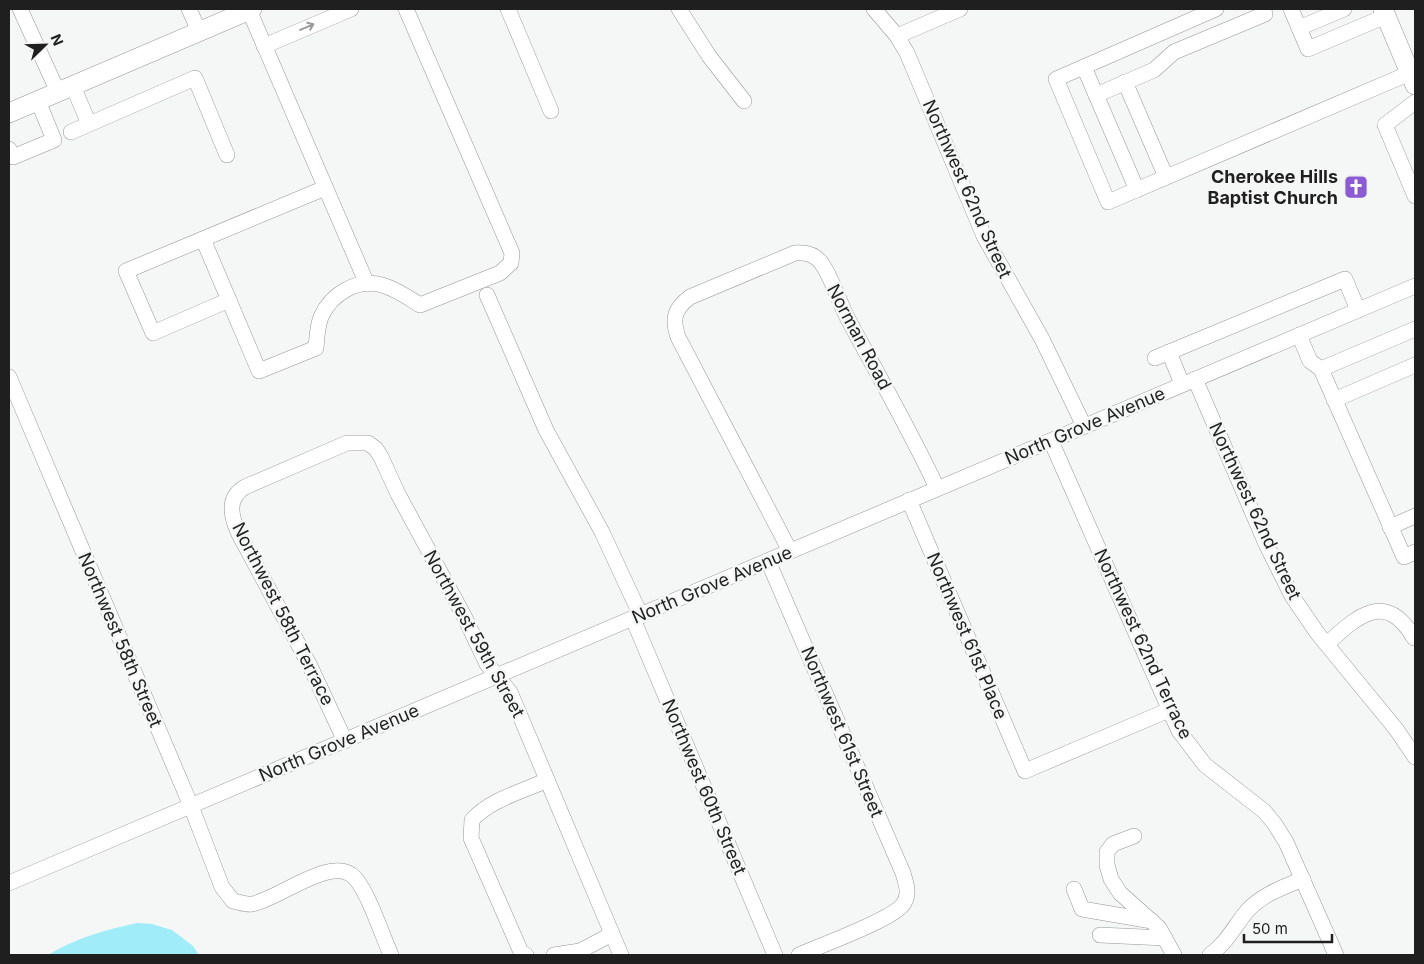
<svg xmlns="http://www.w3.org/2000/svg" width="1424" height="964" font-family="Inter,sans-serif">
<style>
.water{fill:#a1ecf9}
.lines{fill:none;stroke-linecap:round;stroke-linejoin:round}
.minor-casing{stroke:#949795;stroke-width:16}
.major-casing{stroke:#949795;stroke-width:20}
.minor{stroke:#fff;stroke-width:15}
.major{stroke:#fff;stroke-width:19}
.oneway{stroke:#9a9a9a}
.labels{text-anchor:middle;stroke-width:5;stroke-linejoin:round;paint-order:stroke}
.poi-label{font-size:18px;font-weight:bold;fill:#1e1f1e;stroke:#f4f7f5;text-anchor:end}
.street-label{font-size:18px;fill:#1e1f1e;stroke:#f4f7f5}
</style>
<rect width="100%" height="100%" fill="#f4f7f5"/>
<path class="water" d="M 137,923 L 152,924 L 172,930 L 193,946 L 199,955 L 48,955 C 76,938 105,930 137,923 Z"/>
<g class="lines">
<g class="minor-casing">
<g id="minor">
<path d="M 20,9 L 58,92"/>
<path d="M 189,9 L 199,31"/>
<path d="M 508,9 L 551,111"/>
<path d="M 679,9 L 709,56 L 744,101"/>
<path d="M 874,9 L 897,36 L 907,53 L 984,236 L 1042,339 L 1084,426"/>
<path d="M 1216,9 L 1056,79 L 1108,202 L 1410,73"/>
<path d="M 1291,9 L 1308,49 L 1386,16"/>
<path d="M 249,10 L 367,284"/>
<path d="M 1299,28 L 1344,9"/>
<path d="M 897,36 L 960,9"/>
<path d="M 264,46 L 351,9"/>
<path d="M 1084,67 L 1137,190"/>
<path d="M 1125,82 L 1166,177"/>
<path d="M 73,86 L 89,124"/>
<path d="M 1096,95 L 1154,70 L 1174,52 L 1265,14 L 1263,9"/>
<path d="M 1415,102 L 1385,125 L 1415,196"/>
<path d="M 71,132 L 195,78 L 227,155"/>
<path d="M 9,149 L 13,157 L 54,140 L 38,101"/>
<path d="M 203,239 L 259,371 L 316,348 C 317,338 317,327 321,317 C 331,294 357,278 382,285 C 396,289 409,298 420,305 L 500,273 L 511,263 L 512,253 L 406,9"/>
<path d="M 487,295 L 546,430 L 602,532 L 641,616"/>
<path d="M 229,300 L 153,333 L 126,271 L 325,188"/>
<path d="M 1415,329 L 1321,369 L 1404,557 L 1415,552"/>
<path d="M 1299,335 L 1310,361 L 1321,369"/>
<path d="M 1169,352 L 1182,384"/>
<path d="M 1155,358 L 1345,279 L 1358,310"/>
<path d="M 9,377 L 191,806 L 222,887 L 233,901 C 239,902 247,905 252,904 C 278,900 333,853 355,878 C 369,894 382,935 391,955"/>
<path d="M 1195,379 L 1267,546 L 1292,596 L 1318,634 L 1396,729 L 1415,757"/>
<path d="M 1334,400 L 1415,365"/>
<path d="M 1051,441 L 1179,731 L 1205,765 L 1264,811 L 1274,823 L 1286,842 L 1336,955"/>
<path d="M 909,500 L 1025,771 L 1169,710"/>
<path d="M 1390,527 L 1415,516"/>
<path d="M 790,551 L 678,337 C 672,319 674,309 690,297 L 795,253 C 806,252 816,255 822,264 C 833,280 839,302 848,319 C 878,375 910,430 937,488"/>
<path d="M 768,561 L 903,873 C 906,884 910,893 904,903 C 895,919 819,946 799,955"/>
<path d="M 633,619 L 775,955"/>
<path d="M 1327,644 C 1357,616 1386,590 1414,638"/>
<path d="M 345,741 L 309,664 L 239,534 C 231,517 226,498 245,487 L 347,443 L 368,443 L 376,449 L 381,457 L 398,494 L 464,616 L 487,664 L 510,692 L 621,955"/>
<path d="M 1134,836 L 1113,844 L 1107,852 L 1107,865 L 1111,879 L 1120,893 L 1159,928 L 1174,955"/>
<path d="M 9,883 L 1415,286"/>
<path d="M 1074,889 L 1082,909 L 1152,921"/>
<path d="M 1100,935 L 1165,938"/>
<path d="M 526,955 L 521,952 L 471,838 L 472,820 C 491,799 522,792 547,780"/>
<path d="M 554,955 L 580,951 L 612,934"/>
<path d="M 1210,955 C 1227,943 1235,925 1248,910 C 1263,894 1284,887 1303,879"/>
</g>
</g>
<g class="major-casing">
<g id="major">
<path d="M 1383,9 L 1415,85"/>
<path d="M 9,113 L 252,9"/>
</g>
</g>
<use href="#minor" class="minor"/>
<use href="#major" class="major"/>
</g>
<defs><path id="oneway-shaft" d="M-6 0H5M1.5-3L5.5 0L1.5 3" fill="none" stroke-width="1.6" stroke-linecap="round" stroke-linejoin="round" transform="scale(1.25)"/></defs>
<use class="oneway" href="#oneway-shaft" transform="translate(307 27) rotate(-23)"/>
<defs>
<g id="church-square" transform="scale(1.25)"><rect x="-9" y="-9" width="18" height="18" rx="4" fill="#8c5ad3" stroke="#f4f7f5"/><path d="M-1.2-6h2.4v3.5h3.3v2.4h-3.3V6h-2.4V-.1h-3.3v-2.4h3.3Z" fill="#fff"/></g>
</defs>
<g fill-rule="evenodd">
<use href="#church-square" x="1356" y="187"/>
</g>
<g class="labels">
<g class="poi-label">
<text x="1338" y="183">Cherokee Hills<tspan x="1338" dy="21">Baptist Church</tspan></text>
</g>
<g class="street-label">
<text transform="translate(967 189) rotate(66)" y="6">Northwest 62nd Street</text>
<text transform="translate(859 337) rotate(62)" y="6">Norman Road</text>
<text transform="translate(1085 426) rotate(-23)" y="6">North Grove Avenue</text>
<text transform="translate(1255 511) rotate(65)" y="6">Northwest 62nd Street</text>
<text transform="translate(712 585) rotate(-23)" y="6">North Grove Avenue</text>
<text transform="translate(283 614) rotate(63)" y="6">Northwest 58th Terrace</text>
<text transform="translate(474 634) rotate(61)" y="6">Northwest 59th Street</text>
<text transform="translate(967 636) rotate(67)" y="6">Northwest 61st Place</text>
<text transform="translate(120 640) rotate(67)" y="6">Northwest 58th Street</text>
<text transform="translate(1143 644) rotate(65)" y="6">Northwest 62nd Terrace</text>
<text transform="translate(842 732) rotate(67)" y="6">Northwest 61st Street</text>
<text transform="translate(339 743) rotate(-23)" y="6">North Grove Avenue</text>
<text transform="translate(704 787) rotate(67)" y="6">Northwest 60th Street</text>
</g>
</g>
<rect width="1424" height="964" fill="none" stroke="#1e1f1e" stroke-width="20"/>
<g transform="translate(45 45) rotate(67)" stroke="#f4f7f5" stroke-width="4" paint-order="stroke">
<path d="M0-4L9 19L0 12L-9 19Z" fill="#1e1f1e"/>
<text y="-8" font-size="14" font-weight="bold" text-anchor="middle" fill="#1e1f1e">N</text>
</g>
<path d="M1244 934v8h88v-8" fill="none" stroke="#1e1f1e" stroke-width="2.5"/>
<text x="1252" y="934" font-size="15" fill="#1e1f1e" stroke="#f4f7f5" stroke-width="4" paint-order="stroke">50 m</text>
</svg>
